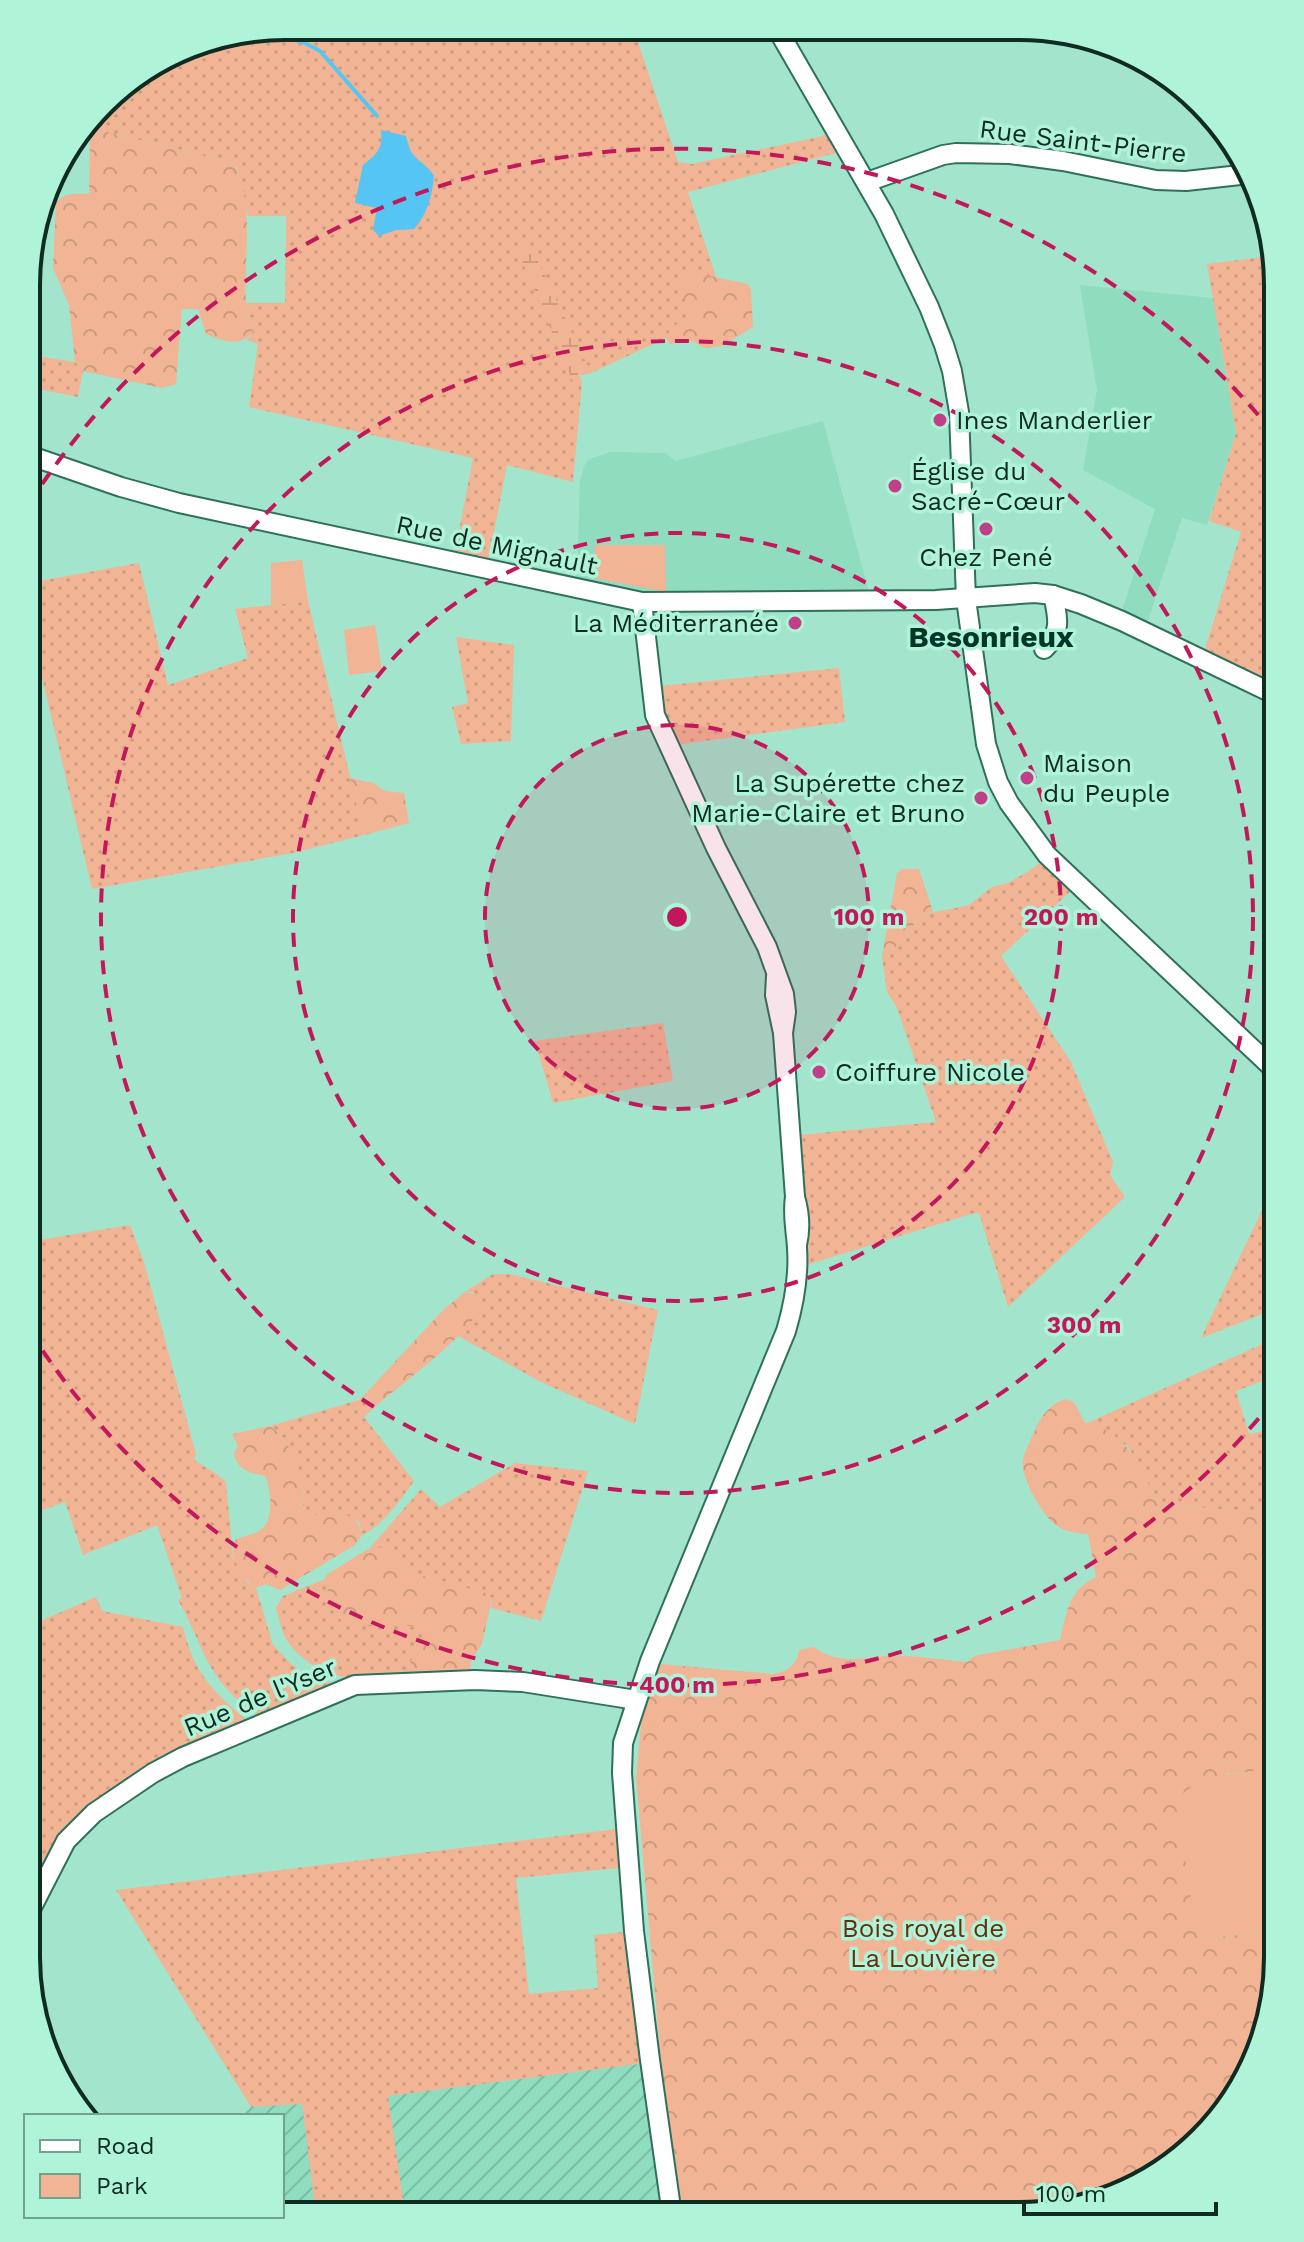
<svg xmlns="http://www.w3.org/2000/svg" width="1304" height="2242" font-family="'Work Sans',sans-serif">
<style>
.built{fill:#8fdcbf}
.industrial{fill:url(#industrial-furrows)}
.grass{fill:url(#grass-dots)}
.forest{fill:url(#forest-crowns)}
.wetland{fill:url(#wetland-marsh)}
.green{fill:#f1b494}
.water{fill:#55c5f4}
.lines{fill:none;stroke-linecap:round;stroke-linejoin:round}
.stream{stroke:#55c5f4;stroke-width:4}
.minor-casing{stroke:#2e705b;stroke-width:22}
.minor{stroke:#fff;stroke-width:18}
.ring{fill:none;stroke:#c2185b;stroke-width:4;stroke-dasharray:14 10}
.poi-dot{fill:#c03f88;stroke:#aff3d9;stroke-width:3}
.labels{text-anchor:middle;stroke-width:7;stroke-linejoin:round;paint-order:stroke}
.street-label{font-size:26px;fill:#0f2b22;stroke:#aff3d9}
.poi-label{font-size:26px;fill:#0f2b22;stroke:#aff3d9;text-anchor:start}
.park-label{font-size:26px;fill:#652f0b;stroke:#aff3d9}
.quarter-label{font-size:30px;font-weight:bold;fill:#003628;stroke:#aff3d9}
.rim{fill:none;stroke:#0f2b22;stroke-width:4}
.centre{fill:#c2185b;stroke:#aff3d9;stroke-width:4}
.ring-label{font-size:24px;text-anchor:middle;font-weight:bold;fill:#c2185b;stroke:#aff3d9;stroke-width:7;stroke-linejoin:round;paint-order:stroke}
</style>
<defs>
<pattern id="industrial-furrows" width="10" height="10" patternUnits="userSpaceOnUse" patternTransform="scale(2)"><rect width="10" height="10" fill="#8fdcbf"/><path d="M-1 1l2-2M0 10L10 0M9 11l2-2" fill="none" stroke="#7abda4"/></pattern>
<pattern id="grass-dots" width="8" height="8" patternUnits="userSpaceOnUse" patternTransform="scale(2)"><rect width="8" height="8" fill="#f1b494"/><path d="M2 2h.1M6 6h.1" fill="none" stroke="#cd9b7f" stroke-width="1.8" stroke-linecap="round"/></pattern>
<pattern id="forest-crowns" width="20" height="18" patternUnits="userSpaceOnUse" patternTransform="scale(2)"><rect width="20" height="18" fill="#f1b494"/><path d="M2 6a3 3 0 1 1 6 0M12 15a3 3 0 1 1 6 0" fill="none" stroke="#cd9b7f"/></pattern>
<pattern id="wetland-marsh" width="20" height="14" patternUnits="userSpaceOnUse" patternTransform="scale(2)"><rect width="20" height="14" fill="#f1b494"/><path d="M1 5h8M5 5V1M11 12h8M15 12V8" fill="none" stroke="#cd9b7f"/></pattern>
</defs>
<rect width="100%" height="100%" fill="#a2e5cc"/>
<g class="built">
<path d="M 1080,285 L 1213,298 L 1236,433 L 1207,525 L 1182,518 L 1144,632 L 1119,620 L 1155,509 L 1083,470 L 1097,390 Z"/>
<path d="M 823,421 L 869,592 L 642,595 L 577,581 L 580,479 L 586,462 L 592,458 L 611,452 L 665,453 L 676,461 Z"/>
</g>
<path class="industrial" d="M 645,2063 L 664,2215 L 282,2214 L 282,2116 L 241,2116 L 251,2107 L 388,2096 Z"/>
<g class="grass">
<path d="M 285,26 L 633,27 L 678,162 L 692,164 L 823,136 L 834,128 L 847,150 L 688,192 L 729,316 L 666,338 L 591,373 L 579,375 L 582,383 L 573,482 L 507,465 L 488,563 L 454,557 L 473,458 L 249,407 L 258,344 L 247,340 L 253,332 L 246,303 L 285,303 L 286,216 L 248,216 L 238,171 L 233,163 L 99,130 L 88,124 L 114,91 L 186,46 Z"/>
<path d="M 1272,256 L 1278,285 L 1278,696 L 1202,659 L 1241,532 L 1209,521 L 1236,433 L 1207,264 Z"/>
<path d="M 37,356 L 75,362 L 83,371 L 78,397 L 32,388 Z"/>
<path d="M 139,563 L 168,685 L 248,658 L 235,609 L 308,601 L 364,835 L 293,853 L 92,889 L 28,618 L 28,583 Z"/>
<path d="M 456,637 L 514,645 L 511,741 L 461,744 L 452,707 L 468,703 Z"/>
<path d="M 839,668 L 845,722 L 668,746 L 650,687 Z"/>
<path d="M 1045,859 L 1074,888 L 1001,956 L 1071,1062 L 1113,1162 L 1110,1175 L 1125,1197 L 1008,1307 L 979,1213 L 971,1214 L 803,1266 L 799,1135 L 936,1122 L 897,1008 L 887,992 L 882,956 L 894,949 L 922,915 L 969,905 L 992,887 L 1008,883 L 1029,871 Z"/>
<path d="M 663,1023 L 673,1081 L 553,1103 L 535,1041 Z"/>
<path d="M 1266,1202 L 1278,1222 L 1278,1308 L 1201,1338 Z"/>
<path d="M 130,1225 L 144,1262 L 196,1454 L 194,1460 L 218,1475 L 226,1482 L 233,1557 L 247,1582 L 256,1588 L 273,1645 L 292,1665 L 305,1673 L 329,1682 L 335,1688 C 317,1696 291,1711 272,1716 C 261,1718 252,1712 244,1705 C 205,1674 201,1640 178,1600 L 182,1598 L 157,1525 L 83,1555 L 65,1502 L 43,1510 L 27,1476 L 27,1242 Z"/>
<path d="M 493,1274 L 510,1274 L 658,1310 L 635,1424 L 541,1382 L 458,1336 L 480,1308 L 473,1292 L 465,1292 Z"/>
<path d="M 1278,1337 L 1278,1375 L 1236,1391 L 1249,1434 L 1278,1428 L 1278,1507 L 1255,1512 L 1159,1504 L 1128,1446 L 1085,1424 Z"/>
<path d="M 368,1391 L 367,1399 L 371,1405 L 376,1406 L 364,1417 L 414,1481 C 400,1500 384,1525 362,1535 L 359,1522 L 338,1513 L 304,1516 C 303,1505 305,1493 302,1483 C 298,1462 288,1438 270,1426 L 359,1400 Z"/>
<path d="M 515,1463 L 588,1471 L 541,1621 L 491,1608 L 492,1598 L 486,1594 L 409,1572 L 395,1554 L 376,1547 L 369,1549 L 421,1489 L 440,1507 Z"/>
<path d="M 325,1579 L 331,1605 L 357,1626 L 419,1626 L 427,1630 C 424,1644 412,1653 410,1667 L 413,1673 C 394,1674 374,1679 356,1678 C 330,1678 299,1661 286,1639 C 281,1630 279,1618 276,1608 L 283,1596 Z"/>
<path d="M 96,1597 L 102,1611 L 183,1627 C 194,1675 215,1694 252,1724 L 90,1810 L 26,1911 L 26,1627 Z"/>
<path d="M 626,1828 L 629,1867 L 516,1878 L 529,1994 L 598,1988 L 594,1935 L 634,1931 L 645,2063 L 388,2096 L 405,2214 L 316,2214 L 302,2104 L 251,2107 L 116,1890 Z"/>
</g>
<g class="forest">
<path d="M 99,130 L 233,163 C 256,199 243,260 246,301 C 247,311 251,322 253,332 C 240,348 223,341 206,334 L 198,309 L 182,309 L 176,384 L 162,388 L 83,371 L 75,362 L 69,305 L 53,268 L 56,203 C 66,192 75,194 89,194 L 90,134 L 93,131 Z"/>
<path d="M 695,273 L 748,284 L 751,290 L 753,327 L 722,346 L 704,348 L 693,341 L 670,344 L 666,338 C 670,327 678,323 688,317 L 681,282 L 687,274 Z"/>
<path d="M 350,778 L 373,783 L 385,791 L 404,793 L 409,823 L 364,835 Z"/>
<path d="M 902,869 L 919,869 L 933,912 L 922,915 L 894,949 L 882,956 L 897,873 Z"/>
<path d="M 465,1292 L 478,1295 C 480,1300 481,1301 480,1307 C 472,1333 399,1386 376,1406 L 368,1403 L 368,1391 L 443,1310 Z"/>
<path d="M 1065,1399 L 1074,1402 L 1085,1423 C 1130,1432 1140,1468 1159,1504 L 1255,1512 L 1278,1507 L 1277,1769 L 1226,1774 L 1207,1938 L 1277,1931 L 1277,1975 L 1264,2041 L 1225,2114 L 1118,2196 L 1020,2216 L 683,2215 L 661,2063 L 636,1778 L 641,1724 L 647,1698 L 661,1664 L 773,1674 C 787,1672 797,1665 799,1650 L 814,1647 C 844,1669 870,1654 904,1656 C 925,1657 946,1660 967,1662 L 974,1656 L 1060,1640 C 1066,1614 1069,1589 1096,1577 L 1088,1534 C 1077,1533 1066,1532 1057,1526 C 1043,1517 1020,1477 1023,1460 C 1025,1450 1031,1439 1035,1430 C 1041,1416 1050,1404 1065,1399 Z"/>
<path d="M 270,1426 C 288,1438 298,1462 302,1482 C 305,1493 303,1505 304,1516 C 328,1515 355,1504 362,1535 L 355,1545 L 280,1590 L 266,1584 L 256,1588 C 242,1578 227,1556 236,1539 C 244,1536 256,1534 262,1529 C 274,1519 271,1488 265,1476 C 249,1473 237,1470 234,1453 L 238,1446 L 232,1434 Z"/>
<path d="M 376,1547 L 384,1548 L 395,1554 L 409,1572 L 486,1593 L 492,1598 L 482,1644 L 471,1661 L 470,1673 L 413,1673 L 409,1667 C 412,1653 424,1644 426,1630 L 419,1626 L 357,1626 L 342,1621 L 334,1613 L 331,1605 L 325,1579 L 327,1574 C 343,1566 360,1551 376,1547 Z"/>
</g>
<path class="wetland" d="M 523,240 L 529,242 L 531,246 L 591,373 L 579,375 L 582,383 L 575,383 L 572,380 L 518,251 Z"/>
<g class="green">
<path d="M 595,545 L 665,545 L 666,592 L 593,578 Z"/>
<path d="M 302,560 L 308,601 L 271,605 L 271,563 Z"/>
<path d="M 375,625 L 382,671 L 349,675 L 344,630 Z"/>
<path d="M 1277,1769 L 1277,1931 L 1207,1938 L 1195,1928 L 1177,1799 C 1201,1773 1244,1772 1277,1769 Z"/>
</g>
<path class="water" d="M 381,130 L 406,136 C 412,164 421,156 434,176 C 432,196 428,213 414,229 L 396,230 L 379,236 L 373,230 L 377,208 L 355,203 L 363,165 C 377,154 383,149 381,130 Z"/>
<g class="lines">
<path class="stream" d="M 277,34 L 305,43 L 320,51 L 377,116"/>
<g class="minor-casing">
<g id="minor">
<path d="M 776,27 L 884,214 L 929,307 L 944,345 L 952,371 L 959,412 L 966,599 L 986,744 L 998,782 L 1009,803 L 1047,855 L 1278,1073"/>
<path d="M 867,182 L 943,155 L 956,153 L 1010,154 L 1063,161 L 1156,180 L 1186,181 L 1249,174"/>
<path d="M 28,455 L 121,487 L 179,503 L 642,602 L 936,600 L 1035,593 L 1053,595 L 1081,604 L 1122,621 L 1278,696"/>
<path d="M 642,602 L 655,715 L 716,848 L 767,947 L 784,994 L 786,1012 L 783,1033 L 775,995 L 776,976"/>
<path d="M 1044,649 C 1062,633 1058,617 1053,595"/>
<path d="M 783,1033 L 795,1197"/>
<path d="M 26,1919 L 66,1841 L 94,1813 L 153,1773 L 183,1757 L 355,1685 L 475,1680 L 523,1682 L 636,1700"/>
<path d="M 672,2215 L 650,2060 L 634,1931 L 622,1773 L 623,1743 L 650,1661 L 786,1331 C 794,1304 799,1276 797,1248 C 796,1230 792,1215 795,1197 C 800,1214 801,1228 797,1245"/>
</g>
</g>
<use href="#minor" class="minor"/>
</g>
<circle cx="677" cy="917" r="192" fill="#c2185b" fill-opacity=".12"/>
<g class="ring">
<circle cx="677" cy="917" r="192"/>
<circle cx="677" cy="917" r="384"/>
<circle cx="677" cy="917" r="576"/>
<path d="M1274 1400A768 768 0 0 1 29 1330M29 504A768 768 0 0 1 1274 434"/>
</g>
<g class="poi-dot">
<circle cx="940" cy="420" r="8"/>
<circle cx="895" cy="486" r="8"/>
<circle cx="986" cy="529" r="8"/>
<circle cx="795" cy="623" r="8"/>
<circle cx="1027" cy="778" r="8"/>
<circle cx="981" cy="798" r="8"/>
<circle cx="819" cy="1072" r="8"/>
</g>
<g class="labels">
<g class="street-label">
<text transform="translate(1083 141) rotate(7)" y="9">Rue Saint-Pierre</text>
<text transform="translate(497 545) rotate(12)" y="9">Rue de Mignault</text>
<text transform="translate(260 1697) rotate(-23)" y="9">Rue de l'Yser</text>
</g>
<g class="poi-label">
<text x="956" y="429">Ines Manderlier</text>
<text x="911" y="480">Église du<tspan x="911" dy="30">Sacré-Cœur</tspan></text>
<text x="986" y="566" text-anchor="middle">Chez Pené</text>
<text x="779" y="632" text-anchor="end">La Méditerranée</text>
<text x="1043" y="772">Maison<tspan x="1043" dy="30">du Peuple</tspan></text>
<text x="965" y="792" text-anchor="end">La Supérette chez<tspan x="965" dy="30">Marie-Claire et Bruno</tspan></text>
<text x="835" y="1081">Coiffure Nicole</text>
</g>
<g class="park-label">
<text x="923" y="1937">Bois royal de<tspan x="923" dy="30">La Louvière</tspan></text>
</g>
<g class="quarter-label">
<text x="991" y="647">Besonrieux</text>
</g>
</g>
<path d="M0 0H1304V2242H0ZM285 40H1019A245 245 0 0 1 1264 285V1957A245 245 0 0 1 1019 2202H285A245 245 0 0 1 40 1957V285A245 245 0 0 1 285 40Z" fill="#aff3d9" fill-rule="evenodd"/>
<path class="rim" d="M285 40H1019A245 245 0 0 1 1264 285V1957A245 245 0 0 1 1019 2202H285A245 245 0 0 1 40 1957V285A245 245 0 0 1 285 40Z"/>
<circle cx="677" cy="917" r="12" class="centre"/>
<g class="ring-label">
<text x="869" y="925">100 m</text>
<text x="1061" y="925">200 m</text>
<text x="1084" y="1333">300 m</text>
<text x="677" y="1693">400 m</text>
</g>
<rect x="24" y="2114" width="260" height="104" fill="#aff3d9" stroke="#6fa390" stroke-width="2"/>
<rect x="40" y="2140" width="40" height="12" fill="#ffffff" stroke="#6fa390" stroke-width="2"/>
<text x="96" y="2154" font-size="24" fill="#0f2b22">Road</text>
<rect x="40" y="2174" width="40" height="24" fill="#f1b494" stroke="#6fa390" stroke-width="2"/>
<text x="96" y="2194" font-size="24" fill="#0f2b22">Park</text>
<path d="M1024 2202v12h192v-12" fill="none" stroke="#0f2b22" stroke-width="4"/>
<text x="1036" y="2202" font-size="24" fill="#0f2b22" stroke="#aff3d9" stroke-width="6" paint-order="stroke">100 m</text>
</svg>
